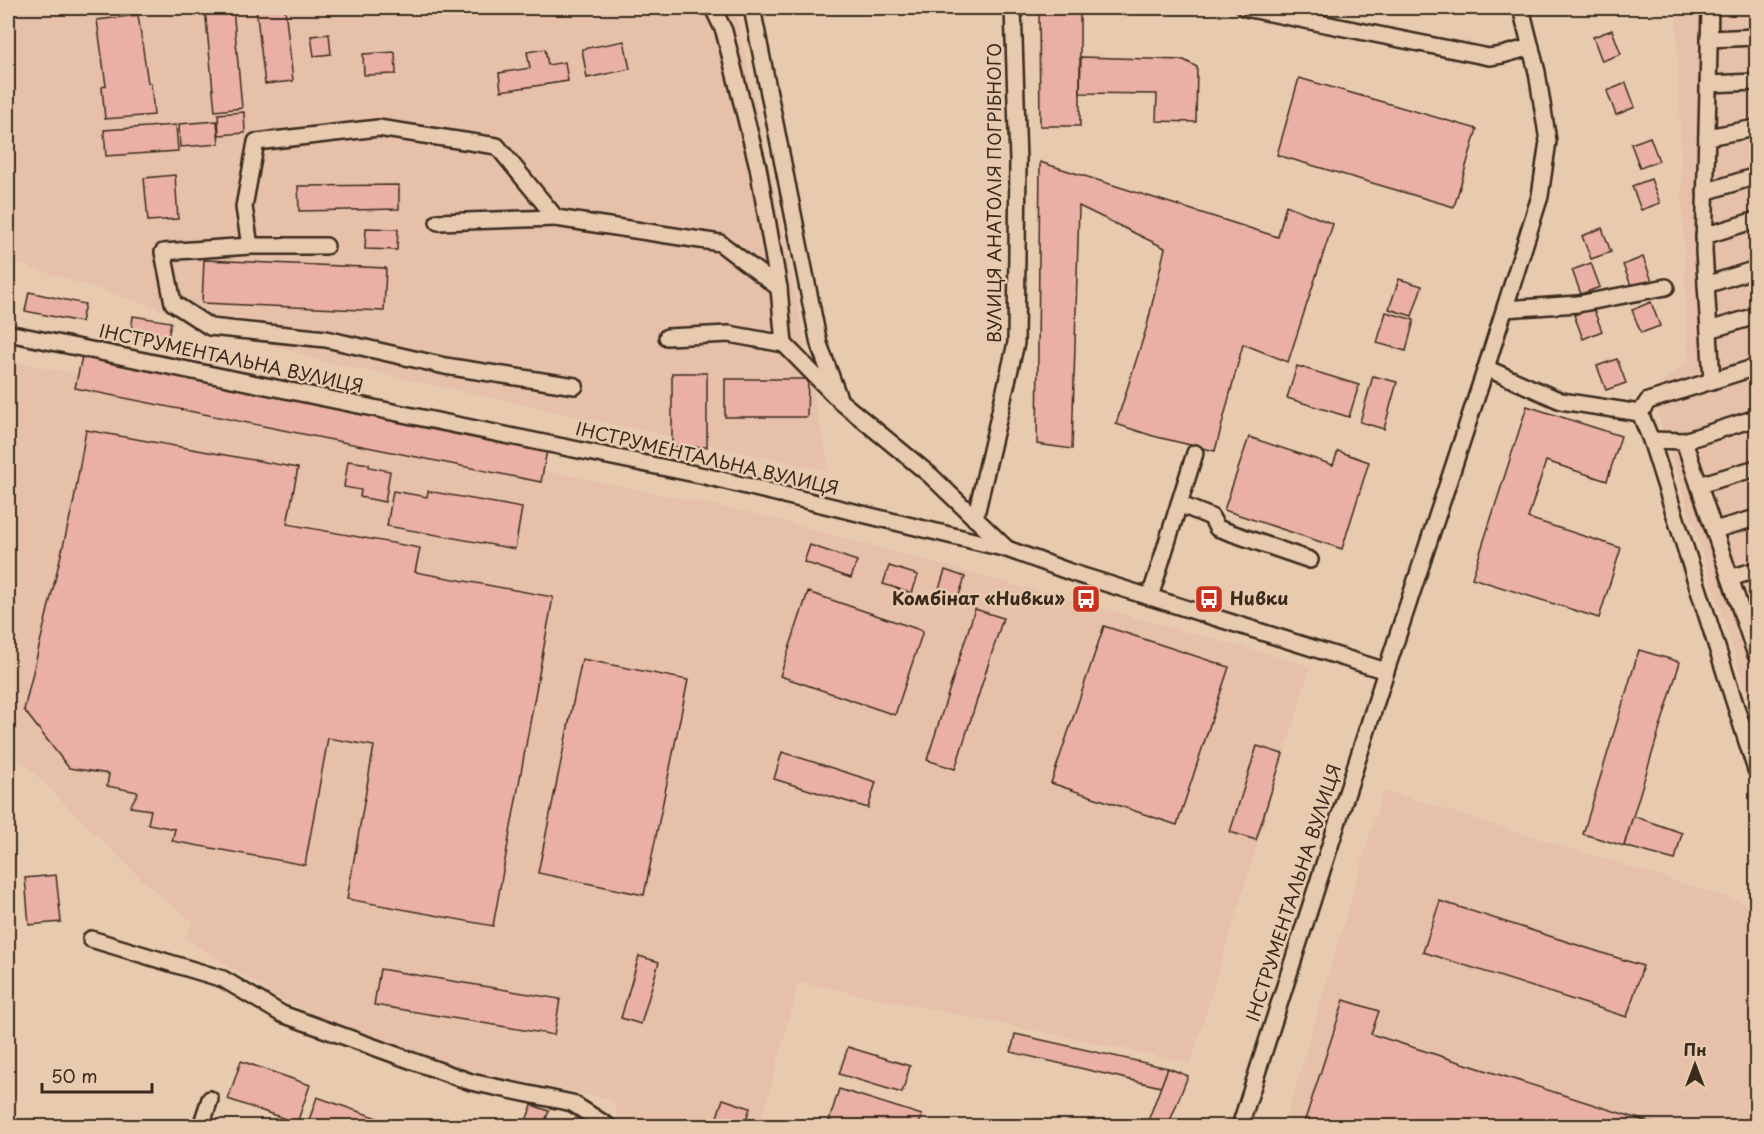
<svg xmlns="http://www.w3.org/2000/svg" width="1764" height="1134" font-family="'Playpen Sans',sans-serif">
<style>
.built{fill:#e6c0a9}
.building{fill:#eab0a5;stroke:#3b2a1e;stroke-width:1.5}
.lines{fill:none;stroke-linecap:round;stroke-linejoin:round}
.minor-casing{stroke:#3b2a1e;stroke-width:20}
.minor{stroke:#e8cbaf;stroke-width:15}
.labels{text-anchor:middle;stroke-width:5;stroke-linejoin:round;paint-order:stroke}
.street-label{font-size:18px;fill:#3b2a1e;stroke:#e8cbaf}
.poi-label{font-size:18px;font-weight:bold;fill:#3b2a1e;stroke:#e8cbaf;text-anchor:end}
</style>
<rect width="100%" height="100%" fill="#e8cbaf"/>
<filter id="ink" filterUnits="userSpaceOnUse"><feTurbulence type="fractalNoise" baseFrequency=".0167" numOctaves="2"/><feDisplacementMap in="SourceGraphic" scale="12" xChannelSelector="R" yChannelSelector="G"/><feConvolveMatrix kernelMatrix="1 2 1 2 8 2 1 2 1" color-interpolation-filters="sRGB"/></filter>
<g filter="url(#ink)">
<g class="built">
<path d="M 8,8 L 735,8 L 787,250 L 829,471 L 317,360 L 8,260 Z"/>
<path d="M 1676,8 L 1756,8 L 1756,720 L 1651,392 L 1688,361 Z"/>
<path d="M 8,360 L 752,513 L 1311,666 L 1191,1063 L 799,982 L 760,1126 L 620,1126 L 613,1100 L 435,1063 L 333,1024 L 282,1000 L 184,938 L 193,922 L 145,883 L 8,748 Z"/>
<path d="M 1383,790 L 1752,905 L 1756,921 L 1756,1126 L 1284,1126 Z"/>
</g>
<g class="building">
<path d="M 205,8 L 233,8 L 242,108 L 215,111 Z"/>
<path d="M 256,8 L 285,8 L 293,81 L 265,84 Z"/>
<path d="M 1039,8 L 1080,8 L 1080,126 L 1040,126 Z"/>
<path d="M 138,15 L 148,83 L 151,83 L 154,115 L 105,119 L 102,87 L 106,86 L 97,20 Z"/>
<path d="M 1612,30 L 1621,54 L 1602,61 L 1593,37 Z"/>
<path d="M 329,34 L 331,54 L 314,56 L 311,36 Z"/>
<path d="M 624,41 L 630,69 L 587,78 L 582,49 Z"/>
<path d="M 545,49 L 548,65 L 565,62 L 568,81 L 501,91 L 499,73 L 530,68 L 527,52 Z"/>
<path d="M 395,52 L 396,74 L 364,75 L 363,54 Z"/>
<path d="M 1081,57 L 1184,60 L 1197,67 L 1196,122 L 1156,121 L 1157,94 L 1080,93 Z"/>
<path d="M 1299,78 L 1477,129 L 1454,207 L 1277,155 Z"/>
<path d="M 1626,83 L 1635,107 L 1616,115 L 1607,91 Z"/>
<path d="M 244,112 L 245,133 L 219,135 L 218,114 Z"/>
<path d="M 217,121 L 219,144 L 180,147 L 179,124 Z"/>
<path d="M 176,125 L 178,151 L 106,156 L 104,130 Z"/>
<path d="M 1650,137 L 1659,161 L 1640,168 L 1631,144 Z"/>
<path d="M 1040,162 L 1278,237 L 1286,205 L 1333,224 L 1288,362 L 1243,344 L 1215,451 L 1153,436 L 1116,424 L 1147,326 L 1165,248 L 1079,206 L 1072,449 L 1037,444 Z"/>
<path d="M 175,175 L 178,219 L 148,221 L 144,178 Z"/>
<path d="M 1651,179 L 1660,203 L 1641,210 L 1632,186 Z"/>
<path d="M 399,185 L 399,209 L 299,211 L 298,186 Z"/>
<path d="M 366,228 L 398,229 L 397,250 L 365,249 Z"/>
<path d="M 1602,228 L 1611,252 L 1591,259 L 1582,236 Z"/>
<path d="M 1643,257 L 1652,281 L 1632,288 L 1623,265 Z"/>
<path d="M 204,260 L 386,268 L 384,311 L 202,303 Z"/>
<path d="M 1591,263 L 1600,287 L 1581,294 L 1572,270 Z"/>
<path d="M 1399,279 L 1422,286 L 1412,316 L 1389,309 Z"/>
<path d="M 29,292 L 85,304 L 81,322 L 25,311 Z"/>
<path d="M 1651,302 L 1660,326 L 1641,333 L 1632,310 Z"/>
<path d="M 1593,308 L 1602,331 L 1583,339 L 1574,315 Z"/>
<path d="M 1386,312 L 1414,320 L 1406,351 L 1377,343 Z"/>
<path d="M 133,316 L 171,322 L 168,338 L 131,333 Z"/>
<path d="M 83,352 L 548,445 L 541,482 L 75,388 Z"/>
<path d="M 1617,359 L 1626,383 L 1606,390 L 1597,366 Z"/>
<path d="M 1297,366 L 1359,385 L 1349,417 L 1287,398 Z"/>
<rect x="672" y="373" width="35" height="74"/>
<path d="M 1373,376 L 1397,382 L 1384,429 L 1360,422 Z"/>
<path d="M 725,379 L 808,379 L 807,417 L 725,417 Z"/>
<path d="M 1527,406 L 1621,436 L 1607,481 L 1546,461 L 1528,518 L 1621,548 L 1599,618 L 1472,578 Z"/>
<path d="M 86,430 L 298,468 L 287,524 L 420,548 L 415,572 L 553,597 L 493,926 L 347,899 L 374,746 L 328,738 L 305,865 L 172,841 L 175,829 L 148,824 L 151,810 L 130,807 L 138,792 L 107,786 L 109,774 L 69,768 L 24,710 L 74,500 Z"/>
<path d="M 1249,437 L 1333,465 L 1338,451 L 1369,462 L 1342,549 L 1224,510 Z"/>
<path d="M 348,461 L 369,464 L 369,467 L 390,471 L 385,502 L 360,497 L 361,490 L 344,487 Z"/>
<path d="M 393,491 L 427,497 L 428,491 L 522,508 L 515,549 L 387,526 Z"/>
<path d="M 810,545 L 857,561 L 851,578 L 804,562 Z"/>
<path d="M 889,566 L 918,575 L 912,593 L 883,584 Z"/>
<path d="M 945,570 L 965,577 L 958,598 L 938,592 Z"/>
<path d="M 808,592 L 923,631 L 895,715 L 780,676 Z"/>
<path d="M 975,609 L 1003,618 L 955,769 L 927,760 Z"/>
<path d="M 1104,626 L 1229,667 L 1177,825 L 1051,783 Z"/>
<path d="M 1639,650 L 1680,662 L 1624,846 L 1583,834 Z"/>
<path d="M 582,659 L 688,680 L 644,895 L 538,873 Z"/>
<path d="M 1257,746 L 1283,754 L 1256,840 L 1230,832 Z"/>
<path d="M 782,752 L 876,782 L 868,808 L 774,779 Z"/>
<path d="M 1633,816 L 1682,833 L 1675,860 L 1624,846 Z"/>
<path d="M 56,875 L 61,922 L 29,925 L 25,878 Z"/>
<path d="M 1440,901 L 1643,966 L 1627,1017 L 1423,952 Z"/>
<path d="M 639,956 L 659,962 L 641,1024 L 621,1018 Z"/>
<path d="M 380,969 L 560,999 L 554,1035 L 374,1005 Z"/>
<path d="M 1344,1000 L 1379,1011 L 1371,1034 L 1661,1126 L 1303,1126 Z"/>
<path d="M 1015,1034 L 1168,1068 L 1161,1087 L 1011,1052 Z"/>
<path d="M 848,1047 L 910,1066 L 902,1093 L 839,1074 Z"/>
<path d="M 241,1061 L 310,1085 L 297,1123 L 228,1099 Z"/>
<path d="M 1168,1068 L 1188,1076 L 1168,1126 L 1146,1126 Z"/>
<path d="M 839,1089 L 922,1115 L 919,1126 L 847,1126 L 829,1121 Z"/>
<path d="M 317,1097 L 400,1126 L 307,1126 Z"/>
<path d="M 723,1099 L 750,1108 L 744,1126 L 714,1126 Z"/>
<path d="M 532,1105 L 549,1111 L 543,1126 L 524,1126 Z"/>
</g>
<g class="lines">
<g class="minor-casing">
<g id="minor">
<path d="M 752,8 L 819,344 L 840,401 L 930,475 L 1007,549"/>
<path d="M 1245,8 L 1489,57 L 1502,55 L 1531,47"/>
<path d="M 1710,8 L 1704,251 L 1712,381"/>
<path d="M 1709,39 L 1756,37"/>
<path d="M 1708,84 L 1756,82"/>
<path d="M 1707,137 L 1756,128"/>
<path d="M 1705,192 L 1756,176"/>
<path d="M 438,222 L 556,218"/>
<path d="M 1704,236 L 1756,220"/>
<path d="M 250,246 L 163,252 L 173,303 L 210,327 L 326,339 L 445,366 L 575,386"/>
<path d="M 326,246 L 250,246 L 244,207 L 256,142 L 378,128 L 497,146 L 556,218 L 720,243 L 779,288 L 758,167 L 724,31 L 713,8"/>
<path d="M 1706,285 L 1756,269"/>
<path d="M 779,288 L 784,344 L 835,396"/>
<path d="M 1505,309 L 1578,304 L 1666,287"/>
<path d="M 1709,330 L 1756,316"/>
<path d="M 8,333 L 705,476 L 1007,549 L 1073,573 L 1386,671"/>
<path d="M 667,337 L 729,334 L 784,344"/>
<path d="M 1486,368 L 1561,401 L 1640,413 L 1651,440 L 1756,770"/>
<path d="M 1640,413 L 1648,401 L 1756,367"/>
<path d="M 1651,440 L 1684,441 L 1756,655"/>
<path d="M 1684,441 L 1756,418"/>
<path d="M 1699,485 L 1756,468"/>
<path d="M 1179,504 L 1195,453"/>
<path d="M 975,519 L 1016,343 L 1018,161 L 1013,8"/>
<path d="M 1714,530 L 1756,518"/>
<path d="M 1730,578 L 1756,570"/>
<path d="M 1150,597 L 1179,504 L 1211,517 L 1217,528 L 1310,560"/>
<path d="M 91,939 L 223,979 L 282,1014 L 471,1082 L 572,1103 L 608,1126"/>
<path d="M 201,1126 L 210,1099"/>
<path d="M 1240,1126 L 1386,671 L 1486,368 L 1540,196 L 1548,141 L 1537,72 L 1521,8"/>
</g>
</g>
<use href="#minor" class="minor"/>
</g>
</g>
<defs>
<g id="bus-square" transform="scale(1.5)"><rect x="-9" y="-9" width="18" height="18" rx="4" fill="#c8321e" stroke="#e8cbaf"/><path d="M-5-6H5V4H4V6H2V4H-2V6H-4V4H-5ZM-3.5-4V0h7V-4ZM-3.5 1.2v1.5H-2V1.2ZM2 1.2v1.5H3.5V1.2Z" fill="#fff"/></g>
</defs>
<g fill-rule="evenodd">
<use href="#bus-square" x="1086" y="599"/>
<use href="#bus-square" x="1209" y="599"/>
</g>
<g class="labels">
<g class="street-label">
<text transform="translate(995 193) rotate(-90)" y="6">ВУЛИЦЯ АНАТОЛІЯ ПОГРІБНОГО</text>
<text transform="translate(231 359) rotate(12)" y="6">ІНСТРУМЕНТАЛЬНА ВУЛИЦЯ</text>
<text transform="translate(707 459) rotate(13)" y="6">ІНСТРУМЕНТАЛЬНА ВУЛИЦЯ</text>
<text transform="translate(1294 893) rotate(-72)" y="6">ІНСТРУМЕНТАЛЬНА ВУЛИЦЯ</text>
</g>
<g class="poi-label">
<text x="1065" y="605">Комбінат «Нивки»</text>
<text x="1230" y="605" text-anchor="start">Нивки</text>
</g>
</g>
<rect width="1764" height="1134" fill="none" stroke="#e8cbaf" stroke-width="30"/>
<rect x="15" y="15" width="1734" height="1104" fill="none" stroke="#3b2a1e" stroke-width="2" filter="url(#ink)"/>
<g transform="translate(1695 1065)" stroke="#e8cbaf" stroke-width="4.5" paint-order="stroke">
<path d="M0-4.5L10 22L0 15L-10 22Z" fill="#3b2a1e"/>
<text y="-9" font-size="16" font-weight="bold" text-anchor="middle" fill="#3b2a1e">Пн</text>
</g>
<path d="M42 1083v9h110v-9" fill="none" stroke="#3b2a1e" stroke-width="3"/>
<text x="51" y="1083" font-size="18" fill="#3b2a1e" stroke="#e8cbaf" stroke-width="4.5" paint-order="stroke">50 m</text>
</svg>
